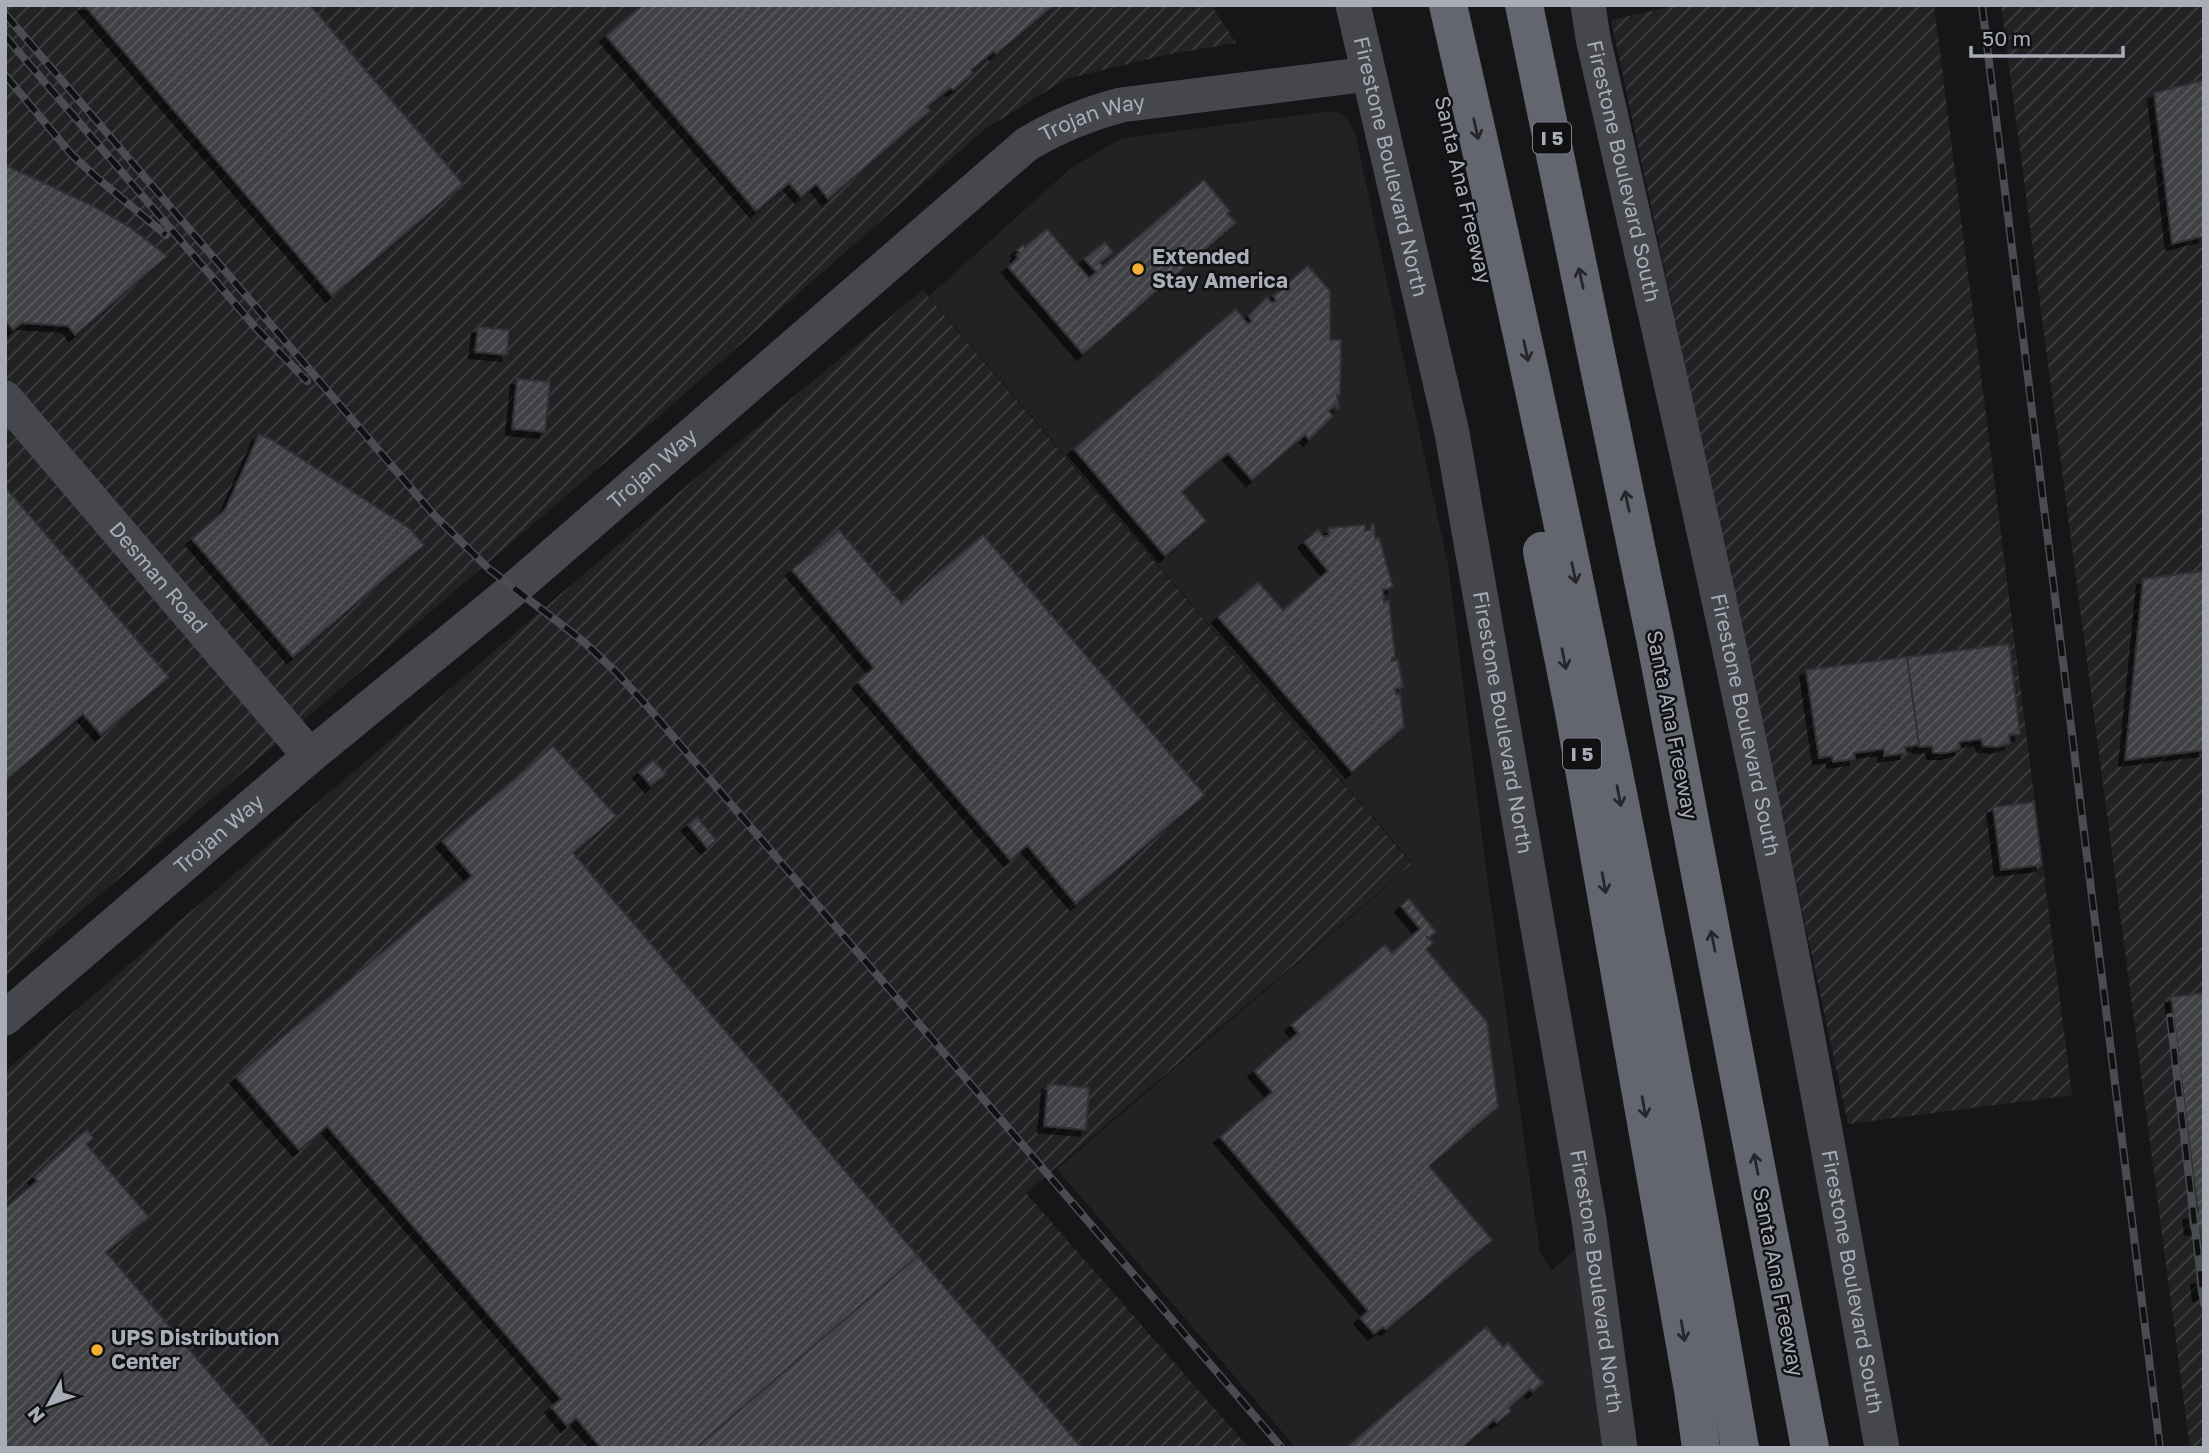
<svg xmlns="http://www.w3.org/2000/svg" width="2209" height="1453" font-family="'Golos Text',sans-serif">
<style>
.built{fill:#222225}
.industrial{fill:url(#industrial-furrows)}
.building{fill:url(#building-hatch);stroke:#303034;stroke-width:2;filter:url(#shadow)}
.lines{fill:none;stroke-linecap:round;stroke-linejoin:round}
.secondary{stroke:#45474d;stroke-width:35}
.highway{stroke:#63666e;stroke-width:38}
.rail-casing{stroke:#4a4c52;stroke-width:8}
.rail{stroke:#111113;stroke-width:5;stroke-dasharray:16;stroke-linecap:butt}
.oneway{stroke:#26262a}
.poi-dot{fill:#f2b134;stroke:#111113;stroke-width:2.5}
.labels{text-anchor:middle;stroke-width:5;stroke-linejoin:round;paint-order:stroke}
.shield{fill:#111113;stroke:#7b7e86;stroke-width:2}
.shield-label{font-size:19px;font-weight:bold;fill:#a8adb8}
.street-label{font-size:21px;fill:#a8adb8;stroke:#111113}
.poi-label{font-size:21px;font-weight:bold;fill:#a8adb8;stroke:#111113;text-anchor:start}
</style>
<defs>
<pattern id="industrial-furrows" width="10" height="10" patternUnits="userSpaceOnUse" patternTransform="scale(1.75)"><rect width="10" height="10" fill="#222225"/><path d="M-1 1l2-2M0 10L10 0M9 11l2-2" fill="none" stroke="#3f3f43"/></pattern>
<pattern id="building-hatch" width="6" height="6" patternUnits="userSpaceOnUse" patternTransform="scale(1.75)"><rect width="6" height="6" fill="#404145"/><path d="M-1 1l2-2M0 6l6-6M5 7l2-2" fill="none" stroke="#595a5e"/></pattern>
<filter id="shadow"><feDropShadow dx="-6" dy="6" stdDeviation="0" flood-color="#0009"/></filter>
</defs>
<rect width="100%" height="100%" fill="#161618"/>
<path class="built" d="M 1325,112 L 1338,112 L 1348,119 L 1356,137 L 1448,565 L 1485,861 L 1540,1252 L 1552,1270 L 1578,1247 L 1603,1448 L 1296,1448 L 1057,1169 L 1413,864 L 929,296 L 1071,168 L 1122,138 Z"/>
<g class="industrial">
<path d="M 5,5 L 1211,5 L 1236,43 L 1165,55 L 1066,79 L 985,129 L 665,411 L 5,976 Z"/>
<path d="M 1678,5 L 1934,5 L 2072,1095 L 1848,1124 L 1611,20 Z"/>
<path d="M 2001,5 L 2204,5 L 2204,1448 L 2190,1448 Z"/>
<path d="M 923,290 L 1412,864 L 1026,1193 L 1249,1448 L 5,1448 L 5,1071 L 711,465 Z"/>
</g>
<g class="building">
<path d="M 84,5 L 310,5 L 463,184 L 332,296 Z"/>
<path d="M 643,5 L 1054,5 L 996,54 L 994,51 L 971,70 L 973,73 L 953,90 L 950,88 L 927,107 L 930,111 L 828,199 L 816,184 L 801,197 L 789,183 L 756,211 L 606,36 Z"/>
<path d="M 2204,80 L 2204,236 L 2172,244 L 2154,93 Z"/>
<path d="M 5,165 L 91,205 L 131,228 L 167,256 L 75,335 L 68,326 L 22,323 L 13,330 L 5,320 Z"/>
<path d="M 1204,180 L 1230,211 L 1227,213 L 1236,223 L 1083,354 L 1008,267 L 1018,258 L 1016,255 L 1019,253 L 1017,250 L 1023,245 L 1025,247 L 1047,229 L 1089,278 L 1096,272 L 1084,259 L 1105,242 L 1113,252 L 1100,263 L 1103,267 Z"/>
<path d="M 1308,266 L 1330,291 L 1330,340 L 1341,340 L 1340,395 L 1337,394 L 1339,409 L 1337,409 L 1336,405 L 1329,411 L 1333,416 L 1309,440 L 1305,435 L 1252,480 L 1228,453 L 1182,492 L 1206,521 L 1165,556 L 1074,449 L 1236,309 L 1248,324 L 1252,321 L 1248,316 L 1267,297 L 1272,303 L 1276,300 L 1273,296 Z"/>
<path d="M 478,327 L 509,330 L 507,355 L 475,352 Z"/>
<path d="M 517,379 L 550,382 L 545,432 L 512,429 Z"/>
<path d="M 259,434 L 272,440 L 409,528 L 424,545 L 293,657 L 192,539 L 225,510 Z"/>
<path d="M 5,487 L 169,677 L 101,735 L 83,714 L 5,781 Z"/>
<path d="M 1371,524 L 1374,524 L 1375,538 L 1379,538 L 1393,587 L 1383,590 L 1384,602 L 1389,601 L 1395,657 L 1392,657 L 1392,661 L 1398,660 L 1403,687 L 1395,689 L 1396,694 L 1400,693 L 1404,727 L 1352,772 L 1218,617 L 1258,582 L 1283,610 L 1328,571 L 1304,542 L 1318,530 L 1323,536 L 1329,536 L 1328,528 L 1365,525 L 1365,531 L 1371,530 Z"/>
<path d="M 839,530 L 902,604 L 983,535 L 1205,795 L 1076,904 L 1027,845 L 1010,860 L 858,682 L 874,668 L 792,570 Z"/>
<path d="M 2204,571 L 2204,750 L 2125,760 L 2143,579 Z"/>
<path d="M 2009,644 L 2020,734 L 2009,735 L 2010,743 L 1997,747 L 1983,746 L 1981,739 L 1959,742 L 1960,749 L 1947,753 L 1933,753 L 1932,746 L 1919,747 L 1907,657 Z"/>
<path d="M 1907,657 L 1919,745 L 1905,747 L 1906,753 L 1884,756 L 1884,749 L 1854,753 L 1855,759 L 1833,762 L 1832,756 L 1819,758 L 1806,670 Z"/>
<path d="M 553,746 L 616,816 L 573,853 L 918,1256 L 696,1448 L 601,1448 L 576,1418 L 567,1426 L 551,1407 L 561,1399 L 327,1126 L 299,1150 L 236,1077 L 472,876 L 442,841 Z"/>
<path d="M 653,760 L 666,774 L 651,786 L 639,772 Z"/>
<path d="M 2034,802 L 2042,865 L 2001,870 L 1993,807 Z"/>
<path d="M 697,817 L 716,840 L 707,848 L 688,825 Z"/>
<path d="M 1409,899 L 1436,932 L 1429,938 L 1426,936 L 1433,943 L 1426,949 L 1487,1022 L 1498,1107 L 1429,1166 L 1492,1240 L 1386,1330 L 1383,1327 L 1374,1334 L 1360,1318 L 1368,1311 L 1220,1137 L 1272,1092 L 1254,1071 L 1298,1033 L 1291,1025 L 1385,945 L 1392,953 L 1420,929 L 1401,906 Z"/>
<path d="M 2204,993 L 2204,1262 L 2200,1228 L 2191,1229 L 2189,1214 L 2198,1213 L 2171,997 Z"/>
<path d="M 1048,1084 L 1089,1088 L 1086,1130 L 1044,1126 Z"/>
<path d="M 87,1130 L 93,1138 L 86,1144 L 149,1217 L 106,1252 L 273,1448 L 5,1448 L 5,1208 L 37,1181 L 34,1177 Z"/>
<path d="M 918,1256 L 1082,1448 L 696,1448 Z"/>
<path d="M 2204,1278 L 2204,1294 L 2199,1295 L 2197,1279 Z"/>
<path d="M 1486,1327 L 1503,1347 L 1508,1343 L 1543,1383 L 1533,1392 L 1530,1389 L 1509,1408 L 1511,1411 L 1497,1423 L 1494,1420 L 1461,1448 L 1346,1448 Z"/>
</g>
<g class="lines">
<g class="secondary">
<path id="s1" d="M 1353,5 L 1452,433 L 1589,1220 L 1620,1448"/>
<path id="s2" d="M 1588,5 L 1593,38 C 1651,294 1710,550 1763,808 C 1806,1021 1844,1234 1882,1448"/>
<path id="s3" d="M 5,398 L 310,756"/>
<path id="s4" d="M 5,1018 L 310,756 L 515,588 L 1027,144 C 1057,126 1087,114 1121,105 L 1369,74"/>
</g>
<g class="highway">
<path d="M 1448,5 C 1558,483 1657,964 1740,1448"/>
<path d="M 1524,5 L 1655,638 L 1810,1448"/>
<path d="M 1542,551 L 1574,712 L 1693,1390 L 1701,1448"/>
</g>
<g class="rail-casing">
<g id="rail">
<path d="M 1982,5 L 2160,1448"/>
<path d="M 5,14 L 434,515 L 489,569 L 584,642 L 616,672 L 647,706 L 1282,1448"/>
<path d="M 5,36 L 255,327 L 307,381"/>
<path d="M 5,75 L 72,155 L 96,177 L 166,235"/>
<path d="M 2170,1017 L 2204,1304"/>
</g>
</g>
<use href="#rail" class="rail"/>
</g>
<defs><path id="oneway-shaft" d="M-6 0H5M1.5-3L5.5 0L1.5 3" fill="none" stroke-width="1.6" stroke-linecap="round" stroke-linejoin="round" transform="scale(1.75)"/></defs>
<g class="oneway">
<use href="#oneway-shaft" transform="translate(1476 129) rotate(77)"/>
<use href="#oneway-shaft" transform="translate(1581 278) rotate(-102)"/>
<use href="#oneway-shaft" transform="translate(1526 351) rotate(78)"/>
<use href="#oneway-shaft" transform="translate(1627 501) rotate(-102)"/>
<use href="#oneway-shaft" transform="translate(1574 573) rotate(78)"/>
<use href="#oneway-shaft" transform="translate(1564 659) rotate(79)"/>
<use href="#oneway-shaft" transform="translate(1619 796) rotate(79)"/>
<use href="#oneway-shaft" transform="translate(1604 883) rotate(80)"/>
<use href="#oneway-shaft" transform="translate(1713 941) rotate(-101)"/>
<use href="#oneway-shaft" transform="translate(1644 1107) rotate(80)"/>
<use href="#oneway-shaft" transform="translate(1756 1164) rotate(-101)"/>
<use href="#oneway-shaft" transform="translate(1683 1331) rotate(80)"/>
</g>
<g class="poi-dot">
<circle cx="1138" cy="269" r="7"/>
<circle cx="97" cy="1350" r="7"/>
</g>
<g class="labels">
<g class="shield">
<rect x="1533" y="122.5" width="38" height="31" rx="5"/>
<rect x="1563" y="738.5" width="38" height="31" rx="5"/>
</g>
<g class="shield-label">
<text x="1552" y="145">I 5</text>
<text x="1582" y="761">I 5</text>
</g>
<g class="street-label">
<text dy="7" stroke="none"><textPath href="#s4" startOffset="1416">Trojan Way</textPath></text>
<text dy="7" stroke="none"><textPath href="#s1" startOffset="166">Firestone Boulevard North</textPath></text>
<text dy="7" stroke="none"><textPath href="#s2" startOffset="170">Firestone Boulevard South</textPath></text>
<text transform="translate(1463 190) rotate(77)" y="7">Santa Ana Freeway</text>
<text dy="7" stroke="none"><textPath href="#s4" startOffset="849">Trojan Way</textPath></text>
<text dy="7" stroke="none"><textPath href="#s3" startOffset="236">Desman Road</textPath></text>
<text dy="7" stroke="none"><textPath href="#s1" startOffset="733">Firestone Boulevard North</textPath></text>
<text transform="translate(1672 725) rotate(79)" y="7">Santa Ana Freeway</text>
<text dy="7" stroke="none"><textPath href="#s2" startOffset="737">Firestone Boulevard South</textPath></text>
<text dy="7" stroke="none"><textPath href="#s4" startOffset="282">Trojan Way</textPath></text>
<text dy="7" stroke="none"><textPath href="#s2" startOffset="1304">Firestone Boulevard South</textPath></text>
<text transform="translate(1778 1282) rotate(79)" y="7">Santa Ana Freeway</text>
<text dy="7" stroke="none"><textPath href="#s1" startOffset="1300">Firestone Boulevard North</textPath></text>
</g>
<g class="poi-label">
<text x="1152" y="264">Extended<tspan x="1152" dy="24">Stay America</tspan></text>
<text x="111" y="1345">UPS Distribution<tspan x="111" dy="24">Center</tspan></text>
</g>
</g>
<rect width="2209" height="1453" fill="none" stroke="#a8adb8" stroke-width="14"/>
<g transform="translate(49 1404) rotate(230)" stroke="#111113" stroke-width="5" paint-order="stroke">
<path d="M0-5L12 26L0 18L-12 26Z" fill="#a8adb8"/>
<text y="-10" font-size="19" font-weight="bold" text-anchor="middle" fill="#a8adb8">N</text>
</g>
<path d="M1971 46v10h152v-10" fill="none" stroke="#a8adb8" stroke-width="3.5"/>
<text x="1982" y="46" font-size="21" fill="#a8adb8" stroke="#111113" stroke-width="5" paint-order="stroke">50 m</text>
</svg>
